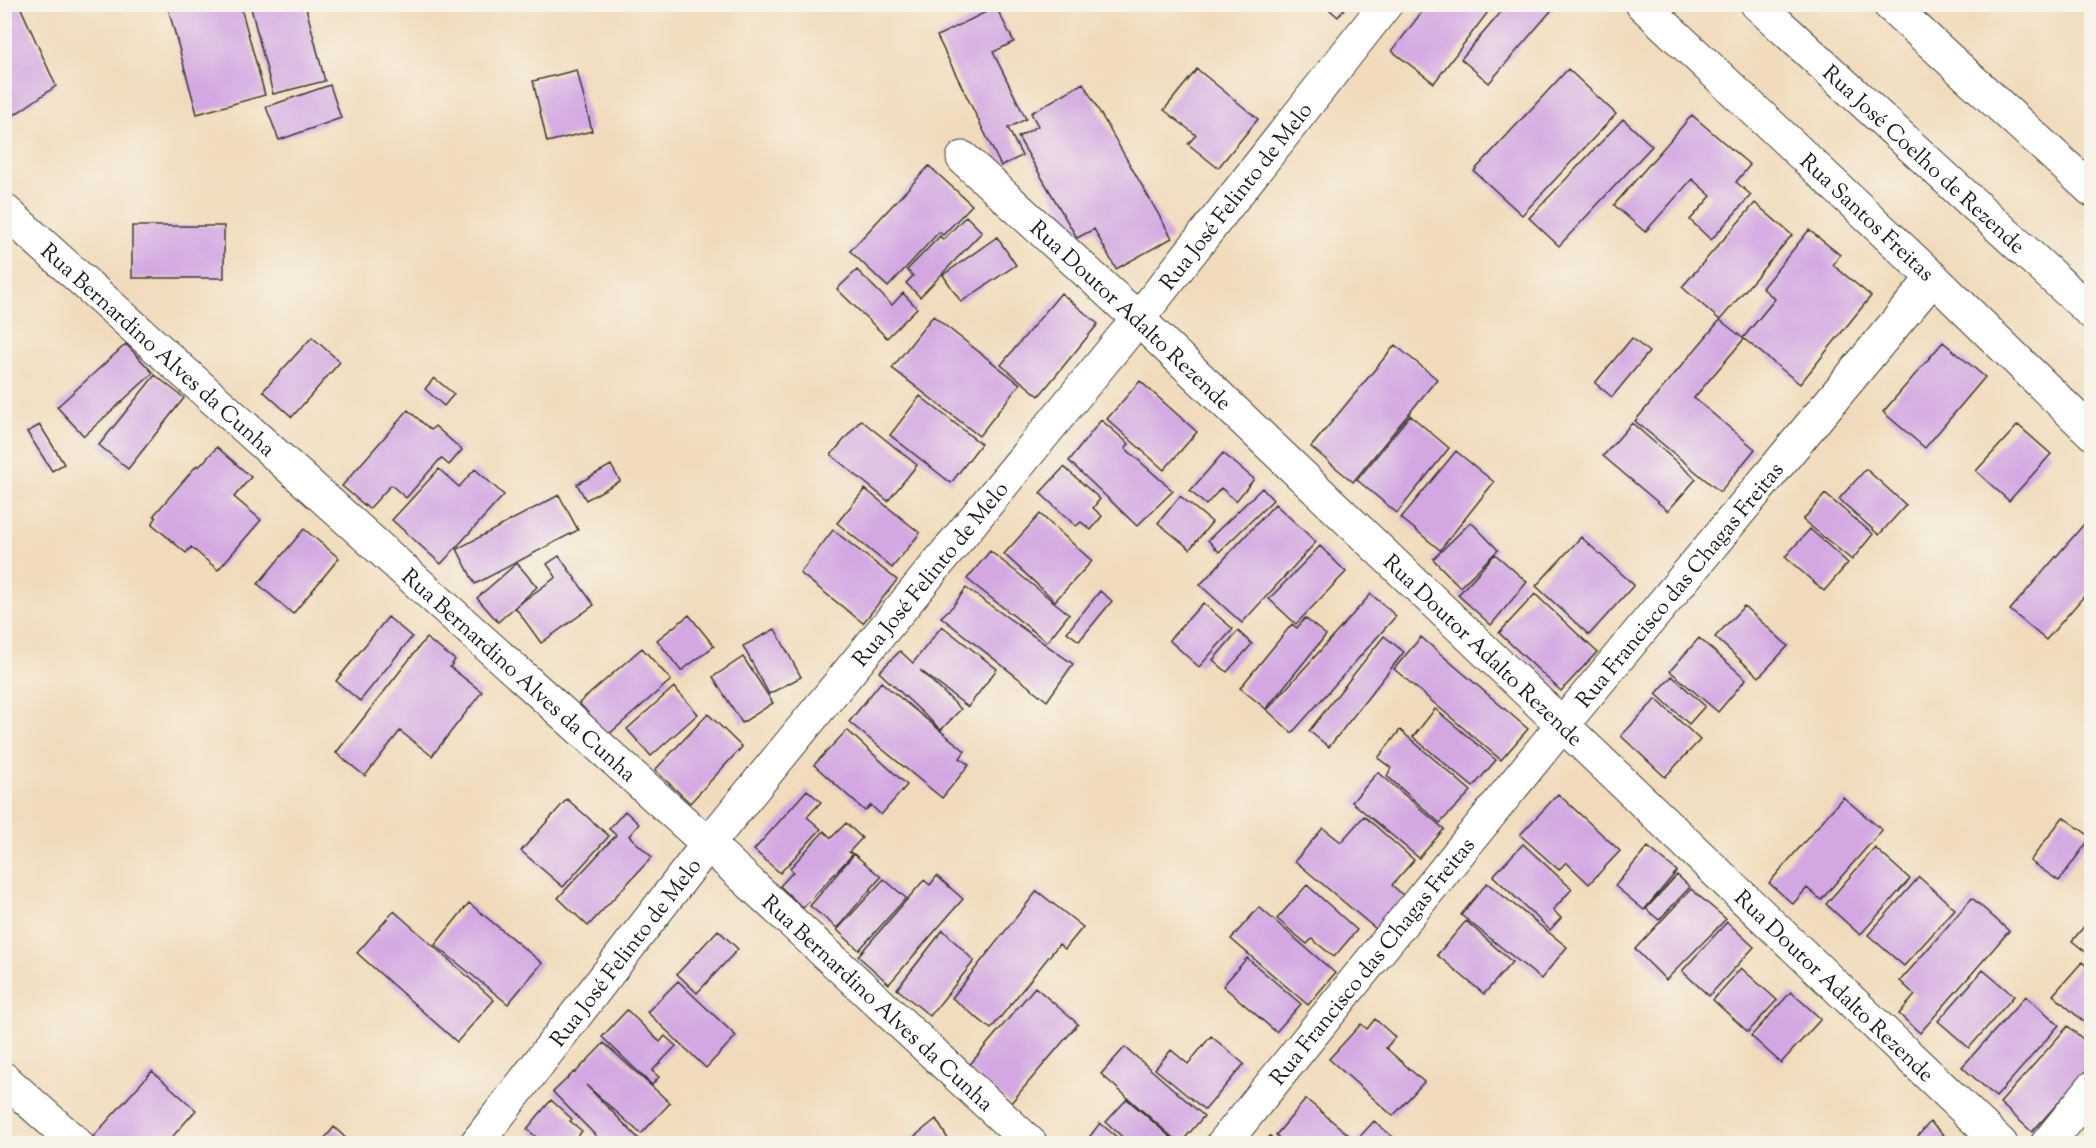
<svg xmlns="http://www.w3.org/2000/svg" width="2096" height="1148" font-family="'Sorts Mill Goudy',serif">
<rect width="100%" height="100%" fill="#f7f3e8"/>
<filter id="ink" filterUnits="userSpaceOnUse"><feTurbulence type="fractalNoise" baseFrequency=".0167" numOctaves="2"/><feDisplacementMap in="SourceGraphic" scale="12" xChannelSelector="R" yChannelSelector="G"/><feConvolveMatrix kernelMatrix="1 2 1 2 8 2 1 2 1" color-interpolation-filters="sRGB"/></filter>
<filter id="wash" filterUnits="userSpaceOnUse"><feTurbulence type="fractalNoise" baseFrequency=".008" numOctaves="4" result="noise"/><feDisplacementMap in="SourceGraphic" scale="24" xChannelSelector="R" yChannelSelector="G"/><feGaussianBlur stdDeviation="1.35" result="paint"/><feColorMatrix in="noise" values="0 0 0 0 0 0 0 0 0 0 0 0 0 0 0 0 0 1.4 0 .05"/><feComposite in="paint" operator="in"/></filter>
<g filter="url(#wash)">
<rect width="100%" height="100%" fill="#f1dbbc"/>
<g id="blocks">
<!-- building -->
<path fill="#d3a8e2" d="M 4,4 L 19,4 L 56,86 L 4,122 Z
M 167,4 L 240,4 L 265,95 L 197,114 Z
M 250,4 L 305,4 L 325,81 L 273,94 Z
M 1323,4 L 1348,4 L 1338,17 Z
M 1428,4 L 1494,4 L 1434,83 L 1392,51 Z
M 1508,4 L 1557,4 L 1489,83 L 1461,59 Z
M 996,7 L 1014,42 L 993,52 L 1026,119 L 1008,128 L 1022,156 L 1001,166 L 937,36 Z
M 1197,69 L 1258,119 L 1218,168 L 1188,144 L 1196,135 L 1164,110 Z
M 1568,69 L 1616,114 L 1522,215 L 1474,171 Z
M 577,70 L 592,131 L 547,142 L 533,81 Z
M 1083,83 L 1172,238 L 1116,269 L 1094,229 L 1077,238 L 1018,137 L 1038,126 L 1031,113 Z
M 330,85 L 341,118 L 279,140 L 266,107 Z
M 1692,115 L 1750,165 L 1736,182 L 1751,195 L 1711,240 L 1690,220 L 1711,196 L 1692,179 L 1645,232 L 1614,205 Z
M 1623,119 L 1652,146 L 1559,246 L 1529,218 Z
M 929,166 L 972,205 L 943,235 L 939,232 L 888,287 L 850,251 Z
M 1755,203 L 1792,235 L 1720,320 L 1682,287 Z
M 966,216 L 982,232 L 920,297 L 906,283 L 913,276 L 907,270 L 940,236 L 943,240 Z
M 132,226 L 224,226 L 224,278 L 132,278 Z
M 1809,230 L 1840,255 L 1833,265 L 1871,296 L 1800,384 L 1743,338 L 1775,299 L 1762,288 Z
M 997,237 L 1016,265 L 961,302 L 943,275 Z
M 857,270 L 892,305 L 903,293 L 917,308 L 887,338 L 837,289 Z
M 1061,293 L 1098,324 L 1039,396 L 1001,365 Z
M 933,316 L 1020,384 L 979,436 L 892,368 Z
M 1720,320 L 1744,339 L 1694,398 L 1755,449 L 1720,492 L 1635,421 Z
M 312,337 L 340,362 L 292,417 L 263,391 Z
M 1632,338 L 1649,352 L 1612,397 L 1595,383 Z
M 1943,342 L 1985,377 L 1925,448 L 1883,412 Z
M 126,344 L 153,373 L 84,436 L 57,407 Z
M 1395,345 L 1437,379 L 1353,482 L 1311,447 Z
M 155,375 L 184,398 L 128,469 L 99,445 Z
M 434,378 L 454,394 L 444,406 L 425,389 Z
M 1140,381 L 1197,432 L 1164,470 L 1107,419 Z
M 920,396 L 981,444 L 951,483 L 890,435 Z
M 408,410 L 431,430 L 435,426 L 462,450 L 449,465 L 441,458 L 406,498 L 391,485 L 369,509 L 342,486 Z
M 1410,415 L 1449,448 L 1397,513 L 1357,480 Z
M 861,420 L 917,465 L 888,501 L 831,455 Z
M 1101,420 L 1129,444 L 1125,448 L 1173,491 L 1137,526 L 1069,461 Z
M 1632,423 L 1696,479 L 1668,511 L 1603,456 Z
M 40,425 L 64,464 L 52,471 L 27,432 Z
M 2018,425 L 2051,454 L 2009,501 L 1976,471 Z
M 217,447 L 251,477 L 234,497 L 261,520 L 218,570 L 191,547 L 186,553 L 152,524 L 156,518 L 154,515 L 197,465 L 199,467 Z
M 1456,451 L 1494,482 L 1440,550 L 1401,518 Z
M 1223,453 L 1254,479 L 1236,501 L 1221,488 L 1206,505 L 1190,491 Z
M 611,465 L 620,481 L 586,500 L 577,484 Z
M 1064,467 L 1100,499 L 1093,508 L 1102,516 L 1091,530 L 1081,522 L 1076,526 L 1040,493 Z
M 439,469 L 459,487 L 475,469 L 504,495 L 441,564 L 392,520 Z
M 1866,469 L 1906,505 L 1879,535 L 1839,499 Z
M 1262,488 L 1273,500 L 1219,552 L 1208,540 Z
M 865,489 L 920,533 L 892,568 L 837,523 Z
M 1825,494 L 1873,534 L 1852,560 L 1803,520 Z
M 559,495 L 578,530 L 475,584 L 457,549 Z
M 1180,496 L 1212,522 L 1190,549 L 1158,523 Z
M 1275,504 L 1316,542 L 1242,623 L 1200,585 Z
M 1040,514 L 1092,561 L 1055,601 L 1004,554 Z
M 2092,515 L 2092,587 L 2046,640 L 2010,610 Z
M 1471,522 L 1498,550 L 1460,587 L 1433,559 Z
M 304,529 L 339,558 L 293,614 L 258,584 Z
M 1810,529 L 1848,563 L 1824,591 L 1785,557 Z
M 833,530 L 897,580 L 863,623 L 800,573 Z
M 1581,537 L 1634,585 L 1589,635 L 1536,586 Z
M 1320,546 L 1346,572 L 1296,624 L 1269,599 Z
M 990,551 L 1069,614 L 1047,642 L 967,579 Z
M 1495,554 L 1527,582 L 1491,625 L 1458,595 Z
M 559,556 L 594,605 L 541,643 L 515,607 L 498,622 L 477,598 L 517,563 L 537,587 L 515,607 L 556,577 L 547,564 Z
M 966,588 L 1073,664 L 1047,701 L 941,617 L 953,606 Z
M 1100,591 L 1112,601 L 1079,641 L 1067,632 Z
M 1371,594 L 1396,616 L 1292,733 L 1267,710 Z
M 1535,594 L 1597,652 L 1561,691 L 1499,633 Z
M 1203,603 L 1233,629 L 1199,667 L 1169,640 Z
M 1744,606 L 1788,646 L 1759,677 L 1715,637 Z
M 689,615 L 714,646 L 681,671 L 657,640 Z
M 388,617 L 412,637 L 360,701 L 336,681 Z
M 1305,618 L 1326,635 L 1266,709 L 1240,688 L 1292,624 L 1297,628 Z
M 942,626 L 997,669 L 968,707 L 920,670 L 961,709 L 941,730 L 879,672 L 900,651 L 913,663 Z
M 775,629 L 801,677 L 769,694 L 743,646 Z
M 1238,631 L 1252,644 L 1227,672 L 1213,660 Z
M 1384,636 L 1404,652 L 1329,747 L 1309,731 Z
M 1421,637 L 1528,729 L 1501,760 L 1394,669 Z
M 426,638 L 455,660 L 450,667 L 482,692 L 432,756 L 400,731 L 365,776 L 336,753 Z
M 1699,638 L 1746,679 L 1718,712 L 1670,671 Z
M 642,648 L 671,680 L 608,735 L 579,703 Z
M 743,657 L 773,703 L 742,723 L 713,677 Z
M 1672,676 L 1705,706 L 1689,724 L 1656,694 Z
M 881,682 L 965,751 L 960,758 L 969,765 L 942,798 L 849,722 Z
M 674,687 L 698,714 L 651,756 L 627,729 Z
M 1656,699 L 1700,740 L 1665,777 L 1621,736 Z
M 1435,709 L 1496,760 L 1473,787 L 1413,737 Z
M 708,714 L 742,747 L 690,803 L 655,770 Z
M 847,730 L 907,785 L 881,815 L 871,805 L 865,811 L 814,765 Z
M 1400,730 L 1471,791 L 1440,823 L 1387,776 L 1391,768 L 1378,758 Z
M 1378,772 L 1444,829 L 1419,858 L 1352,802 Z
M 807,790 L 821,802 L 807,817 L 821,829 L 780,873 L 754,850 Z
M 1558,794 L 1620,851 L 1589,884 L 1566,862 L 1559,870 L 1520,835 Z
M 1843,797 L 1882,830 L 1821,900 L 1807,888 L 1793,904 L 1769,883 Z
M 567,799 L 609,836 L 563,887 L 521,851 Z
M 625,811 L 639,824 L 629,836 L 652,857 L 588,926 L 558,898 L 616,835 L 609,829 Z
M 1364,816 L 1414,860 L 1392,885 L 1404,896 L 1376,929 L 1295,861 L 1323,828 L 1341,842 Z
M 2063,817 L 2091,837 L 2059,881 L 2030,861 Z
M 846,823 L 862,838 L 849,852 L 853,854 L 803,908 L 780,886 L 793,872 L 790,868 L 824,831 L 831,838 Z
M 1523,844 L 1572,889 L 1553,910 L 1561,918 L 1550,930 L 1493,876 Z
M 1648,847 L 1677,871 L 1644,910 L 1615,886 Z
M 1875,848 L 1910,879 L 1860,935 L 1826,904 Z
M 854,854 L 881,877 L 837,928 L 810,906 Z
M 1677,875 L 1690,887 L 1659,920 L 1646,909 Z
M 937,876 L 963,899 L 889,984 L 858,956 L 924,880 L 930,885 Z
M 1919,877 L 1955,909 L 1904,966 L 1868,935 Z
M 884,879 L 906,898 L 859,950 L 837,930 Z
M 1487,883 L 1567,947 L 1541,979 L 1461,915 Z
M 1307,885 L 1357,930 L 1334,957 L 1312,939 L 1307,944 L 1277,919 Z
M 1691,889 L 1726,919 L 1666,980 L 1635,949 Z
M 1037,891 L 1083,927 L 1065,949 L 1059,944 L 991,1029 L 952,998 Z
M 1972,898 L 2009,931 L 1920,1033 L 1899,1014 L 1915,995 L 1900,981 Z
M 469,903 L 542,963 L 508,1004 L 435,945 Z
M 1259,907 L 1335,973 L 1308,1005 L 1231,939 Z
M 394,911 L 494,1000 L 457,1042 L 357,953 Z
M 2092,917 L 2092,957 L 2072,941 Z
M 1466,921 L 1512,962 L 1484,994 L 1437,955 Z
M 1727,922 L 1754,947 L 1709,996 L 1682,971 Z
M 718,930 L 738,949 L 697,993 L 677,974 Z
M 943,930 L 974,961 L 930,1016 L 897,989 Z
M 1247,958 L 1301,1004 L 1276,1032 L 1223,986 Z
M 2082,962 L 2092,971 L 2092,1029 L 2053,995 Z
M 1741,968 L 1777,1000 L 1748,1032 L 1713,1000 Z
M 1983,970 L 2014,996 L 1969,1048 L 1938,1021 Z
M 678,981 L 736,1036 L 706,1068 L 647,1012 Z
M 1035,987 L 1078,1024 L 1010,1104 L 967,1068 Z
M 1791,992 L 1821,1019 L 1781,1063 L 1751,1036 Z
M 2026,996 L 2059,1025 L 1996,1097 L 1962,1067 Z
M 627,1010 L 660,1042 L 665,1036 L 676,1046 L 652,1071 L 659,1077 L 652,1085 L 602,1037 Z
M 1375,1019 L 1395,1037 L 1386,1048 L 1424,1082 L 1393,1116 L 1329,1059 L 1361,1024 L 1367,1029 Z
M 2068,1026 L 2092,1047 L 2092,1065 L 2032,1132 L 2000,1103 Z
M 1211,1036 L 1244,1064 L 1205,1110 L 1155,1069 L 1171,1050 L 1188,1064 Z
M 604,1043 L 670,1103 L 641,1134 L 586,1085 L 640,1140 L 636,1144 L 604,1144 L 553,1092 L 574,1072 L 575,1073 Z
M 1125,1047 L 1204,1116 L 1180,1144 L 1101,1074 Z
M 152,1071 L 196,1110 L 166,1144 L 98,1144 L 92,1138 Z
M 1127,1099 L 1176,1142 L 1174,1144 L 1130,1144 L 1106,1122 Z
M 1306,1099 L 1356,1141 L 1374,1121 L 1396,1140 L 1394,1144 L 1286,1144 L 1276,1135 Z
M 551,1100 L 572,1119 L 570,1121 L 582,1131 L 572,1144 L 544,1144 L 527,1129 Z
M 936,1119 L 951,1144 L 905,1144 Z
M 1930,1122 L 1953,1144 L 1911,1144 Z
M 1100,1123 L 1125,1144 L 1084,1144 Z
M 334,1127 L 352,1144 L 320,1144 Z
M 1270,1136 L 1279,1144 L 1264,1144 Z
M 533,1138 L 540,1144 L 528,1144 Z"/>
</g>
</g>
<g filter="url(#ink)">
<use href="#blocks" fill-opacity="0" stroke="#3c3934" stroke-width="1.5"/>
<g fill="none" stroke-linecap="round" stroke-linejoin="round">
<defs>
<g id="minor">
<path id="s1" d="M 1642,4 L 1933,278 L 2092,433"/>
<path id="s2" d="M 1757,4 L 2092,313"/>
<path d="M 1889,4 L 2092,190"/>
<path id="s3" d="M 963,158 L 1138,319 L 2001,1144"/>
<path id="s4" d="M 4,210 L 708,844 L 1031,1144"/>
<path d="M 4,1079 L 77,1144"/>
<path id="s5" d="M 476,1144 L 708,844 L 1138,319 L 1386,4"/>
<path id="s6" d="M 1223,1144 L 1563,724 L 1933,278"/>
<path d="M 2047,1144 L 2092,1088"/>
</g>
</defs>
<!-- minor casing -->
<use href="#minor" stroke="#3c3934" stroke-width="35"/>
<!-- minor -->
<use href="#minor" stroke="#fff" stroke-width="33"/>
</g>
</g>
<g text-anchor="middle" stroke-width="6" stroke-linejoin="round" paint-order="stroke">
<!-- street labels -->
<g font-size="22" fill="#1c1c1c" stroke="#f7f3e8">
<text dy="8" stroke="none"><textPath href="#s2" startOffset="228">Rua José Coelho de Rezende</textPath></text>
<text dy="8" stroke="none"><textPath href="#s5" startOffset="1215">Rua José Felinto de Melo</textPath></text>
<text dy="8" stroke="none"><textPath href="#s1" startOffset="310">Rua Santos Freitas</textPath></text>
<text dy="8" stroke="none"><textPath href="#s3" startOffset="230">Rua Doutor Adalto Rezende</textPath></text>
<text dy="8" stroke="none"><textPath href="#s4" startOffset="208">Rua Bernardino Alves da Cunha</textPath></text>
<text dy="8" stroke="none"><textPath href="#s5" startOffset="729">Rua José Felinto de Melo</textPath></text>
<text dy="8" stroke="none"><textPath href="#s6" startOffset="722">Rua Francisco das Chagas Freitas</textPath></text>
<text dy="8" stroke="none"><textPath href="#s3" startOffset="716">Rua Doutor Adalto Rezende</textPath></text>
<text dy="8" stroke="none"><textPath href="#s4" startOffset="694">Rua Bernardino Alves da Cunha</textPath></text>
<text dy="8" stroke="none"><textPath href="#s5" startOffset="243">Rua José Felinto de Melo</textPath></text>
<text dy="8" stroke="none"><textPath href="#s6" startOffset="236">Rua Francisco das Chagas Freitas</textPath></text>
<text dy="8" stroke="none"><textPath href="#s3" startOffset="1202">Rua Doutor Adalto Rezende</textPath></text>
<text dy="8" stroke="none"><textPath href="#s4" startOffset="1180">Rua Bernardino Alves da Cunha</textPath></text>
</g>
</g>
<!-- margin -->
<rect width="2096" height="1148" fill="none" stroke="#f7f3e8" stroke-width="24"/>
</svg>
